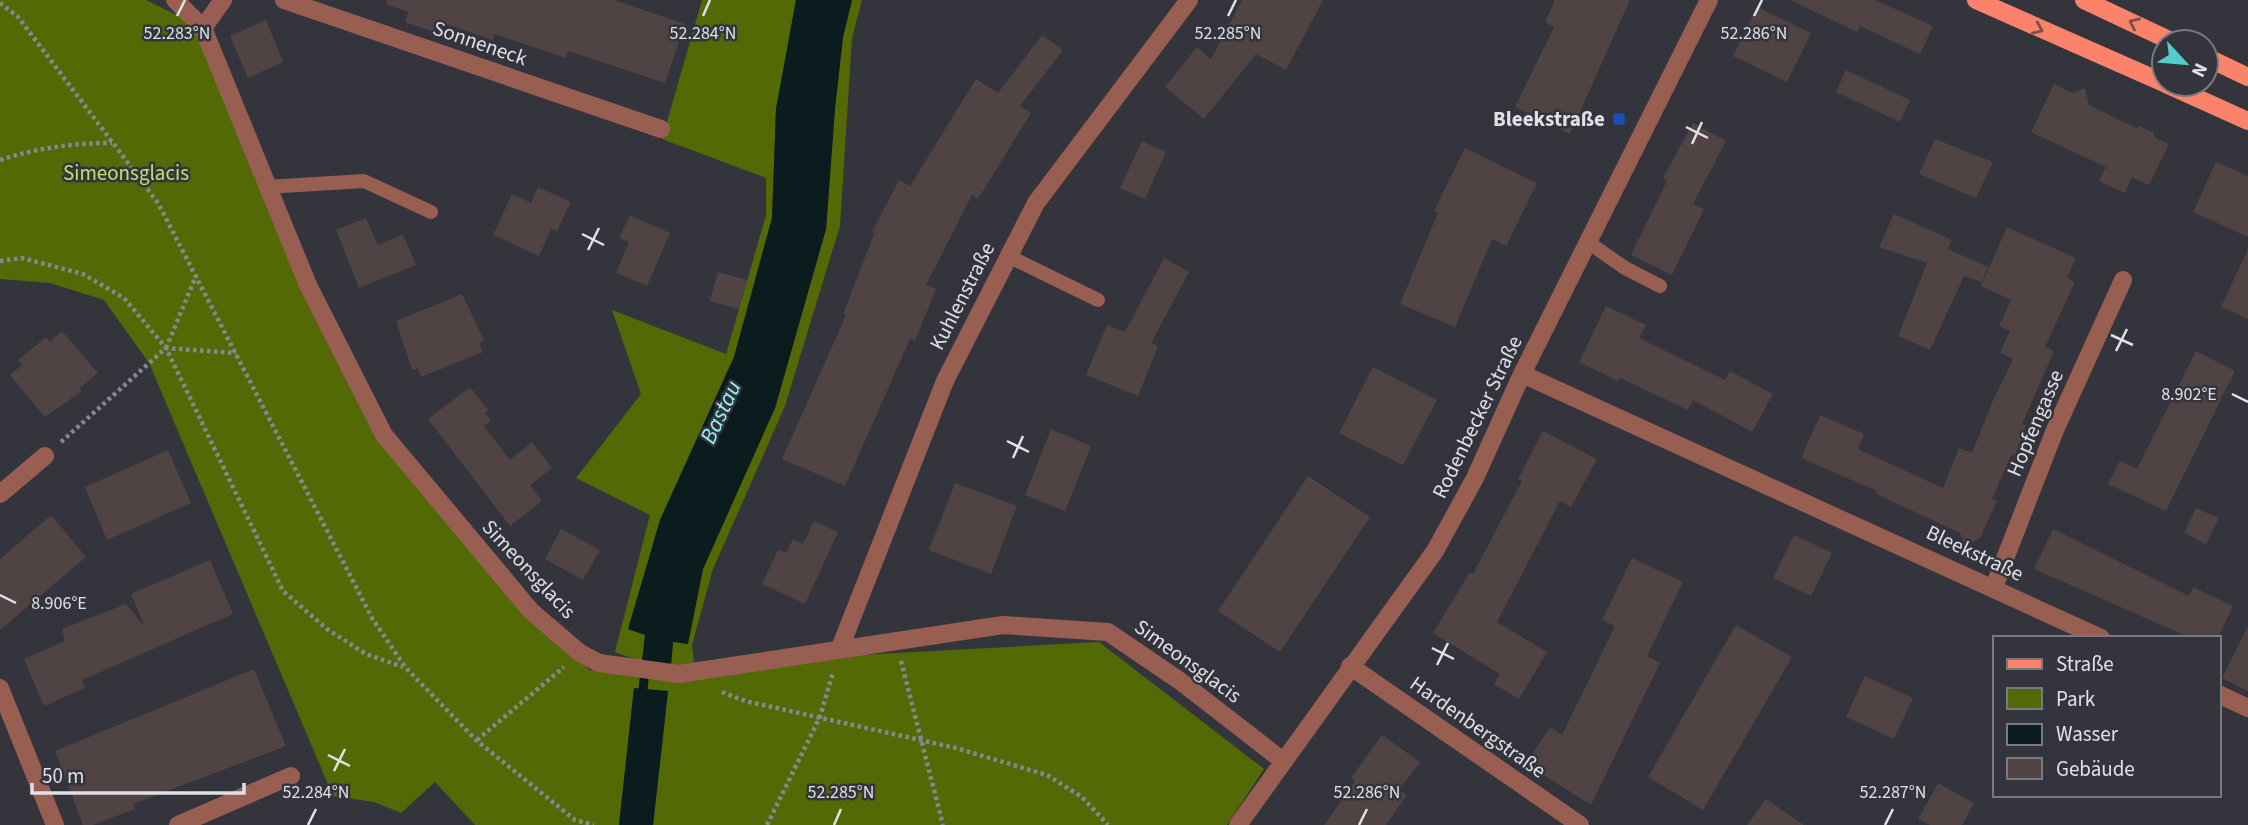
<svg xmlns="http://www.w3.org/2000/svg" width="2248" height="825" font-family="'Source Sans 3',sans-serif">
<rect width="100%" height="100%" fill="#34343d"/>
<!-- green -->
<path fill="#536905" d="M 0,0 L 146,0 L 203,28 L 384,435 L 589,670 L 671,665 L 673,642 L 688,643 L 703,569 L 775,408 L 826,229 L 835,108 L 843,37 L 852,0 L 862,0 L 852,38 L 840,226 L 785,406 L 713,569 L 692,645 L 694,664 L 1099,642 L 1264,769 L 1227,825 L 653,825 L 668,692 L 634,689 L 619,825 L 475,825 L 435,782 L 401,813 L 374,802 L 333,796 L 149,363 L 104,300 L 50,283 L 0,279 Z
M 702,0 L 796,0 L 776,109 L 772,218 L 734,357 L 660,520 L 629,629 L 645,635 L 642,662 L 615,652 L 650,515 L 576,478 L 641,394 L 612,310 L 726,354 L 766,215 L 766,178 L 662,139 Z"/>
<!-- water -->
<path fill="#0a1c1d" d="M 796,0 L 852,0 L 843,37 L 835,108 L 826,229 L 775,408 L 703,569 L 688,644 L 673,642 L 671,665 L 642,662 L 645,635 L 628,629 L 660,520 L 734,357 L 772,218 L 776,109 Z
M 634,688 L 668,691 L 653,825 L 619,825 Z"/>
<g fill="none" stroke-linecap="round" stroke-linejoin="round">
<!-- stream -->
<path stroke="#0a1c1d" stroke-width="9" d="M 642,700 L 645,669"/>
</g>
<!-- building -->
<path fill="#4f4343" d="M 387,0 L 614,0 L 685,24 L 665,83 L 568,51 L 566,58 L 495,34 L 493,40 L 440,22 L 437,33 L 405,22 L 408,12 L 386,4 Z
M 1242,0 L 1323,0 L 1286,70 L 1256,54 L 1204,119 L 1165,87 L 1197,47 L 1211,59 Z
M 1555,0 L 1630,0 L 1570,134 L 1515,107 L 1554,27 L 1545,22 Z
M 1790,0 L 1875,0 L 1933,26 L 1920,54 L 1860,26 L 1857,32 Z
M 1757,7 L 1811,33 L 1787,82 L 1733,56 Z
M 266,20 L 283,62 L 248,78 L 230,36 Z
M 1042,35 L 1063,50 L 1020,106 L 1031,113 L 978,199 L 972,195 L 926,285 L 936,289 L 915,341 L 910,339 L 845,486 L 782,459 L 846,315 L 843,314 L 874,234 L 872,232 L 899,180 L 910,186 L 976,79 L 998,93 Z
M 1846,70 L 1910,100 L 1900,122 L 1836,92 Z
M 2054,84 L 2072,93 L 2085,88 L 2089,105 L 2136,128 L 2139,126 L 2154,133 L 2154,137 L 2169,144 L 2149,185 L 2132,177 L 2125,193 L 2099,181 L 2106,167 L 2031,132 Z
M 1693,123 L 1726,141 L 1693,204 L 1704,209 L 1672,275 L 1631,255 L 1667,181 L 1663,178 Z
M 1935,139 L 1993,162 L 1976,198 L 1919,174 Z
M 1142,141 L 1166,152 L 1145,199 L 1120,188 Z
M 1465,148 L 1537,183 L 1506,246 L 1492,239 L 1455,327 L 1400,304 L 1438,213 L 1434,211 Z
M 2216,162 L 2248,176 L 2248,237 L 2193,212 Z
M 538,187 L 571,202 L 557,231 L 551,229 L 539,256 L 493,235 L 512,194 L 531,203 Z
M 1894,214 L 1952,240 L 1948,249 L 1988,267 L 1982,282 L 1964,276 L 1930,350 L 1898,336 L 1927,263 L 1879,247 Z
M 630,215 L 670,233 L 647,286 L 616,273 L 629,242 L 619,238 Z
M 366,218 L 378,245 L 403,234 L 416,265 L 359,288 L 336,230 Z
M 2007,227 L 2076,258 L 2067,278 L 2075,282 L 2045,347 L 2054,351 L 2022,424 L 2026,425 L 2015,456 L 2011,455 L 1992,499 L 1997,501 L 1980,538 L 1965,547 L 1960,533 L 1876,494 L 1877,491 L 1801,458 L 1820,415 L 1864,434 L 1858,449 L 1943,488 L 1959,448 L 1972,453 L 1994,398 L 2013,359 L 2000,353 L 2010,331 L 1999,326 L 2011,300 L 1981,286 Z
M 2248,249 L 2248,319 L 2221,307 Z
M 1164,258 L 1189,272 L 1151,343 L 1158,346 L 1138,396 L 1086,375 L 1107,325 L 1125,332 Z
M 718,272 L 747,280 L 739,309 L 710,301 Z
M 462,294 L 484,340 L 479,343 L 483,352 L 421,377 L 418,368 L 412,370 L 396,321 Z
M 1606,306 L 1646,325 L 1639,338 L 1725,380 L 1730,371 L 1773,394 L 1752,432 L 1693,400 L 1688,410 L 1620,378 L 1618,381 L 1579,362 Z
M 62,331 L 98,373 L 80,388 L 82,391 L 45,417 L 10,375 L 22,365 L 18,360 L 46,337 L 50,342 Z
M 2196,351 L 2235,371 L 2166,511 L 2108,484 L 2120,461 L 2137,469 Z
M 1373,367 L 1437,400 L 1403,465 L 1339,433 Z
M 470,387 L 488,410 L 485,413 L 491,420 L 484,426 L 510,460 L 532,442 L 552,468 L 530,485 L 542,501 L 510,526 L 428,419 Z
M 1051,429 L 1091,446 L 1065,511 L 1025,495 Z
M 1543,431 L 1597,459 L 1571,507 L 1560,501 L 1497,622 L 1547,652 L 1519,699 L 1494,684 L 1500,674 L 1433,633 L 1470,572 L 1473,574 L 1522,481 L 1518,479 Z
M 168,450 L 191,503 L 107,540 L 85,487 Z
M 1308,476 L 1370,517 L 1280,652 L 1218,611 Z
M 955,483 L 1017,506 L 991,574 L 929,550 Z
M 2196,508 L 2219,518 L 2206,544 L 2184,533 Z
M 51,515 L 86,557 L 0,630 L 0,559 Z
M 814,521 L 838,532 L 805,604 L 762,584 L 778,550 L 786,553 L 793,539 L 803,544 Z
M 561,529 L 600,550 L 583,580 L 545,559 Z
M 2053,529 L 2189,596 L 2193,587 L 2233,606 L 2218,638 L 2191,638 L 2034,569 Z
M 1794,535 L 1832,553 L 1811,596 L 1773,578 Z
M 1632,558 L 1683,582 L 1647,656 L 1660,663 L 1591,805 L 1526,764 L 1550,727 L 1562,735 L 1615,626 L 1602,620 Z
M 210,560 L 233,614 L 82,680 L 85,688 L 44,706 L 24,659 L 65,641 L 62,629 L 126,604 L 145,627 L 131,594 Z
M 1736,625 L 1792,657 L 1703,810 L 1648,777 Z
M 2248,626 L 2248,691 L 2222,678 Z
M 254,669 L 286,746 L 133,804 L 135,809 L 93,825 L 83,825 L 55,751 Z
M 1865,676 L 1913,698 L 1894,739 L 1846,717 Z
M 1382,735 L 1420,762 L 1399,790 L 1407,795 L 1386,825 L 1324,825 L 1355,781 L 1351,778 Z
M 1938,783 L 1974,803 L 1962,825 L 1930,825 L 1918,819 Z
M 1766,799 L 1804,825 L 1747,825 Z"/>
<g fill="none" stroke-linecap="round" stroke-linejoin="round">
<!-- path -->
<path stroke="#87878f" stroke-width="4.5" stroke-dasharray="3.5 3.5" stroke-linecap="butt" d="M 0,3 L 18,17 L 40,46 L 158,203 L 372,618 L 405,667 L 476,740 L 575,820 L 594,825
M 0,160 C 37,148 73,143 112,143
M 0,261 L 22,258 L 83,274 L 124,298 L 166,348 L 283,591 L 327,629 L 366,654 L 403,667
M 166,348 L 196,276
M 61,442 L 166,348 L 236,353
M 901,661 L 943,825
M 722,692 L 745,701 L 956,748 L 1047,775 L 1082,797 L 1108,825
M 477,740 L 564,667
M 767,825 L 820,717 L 833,672"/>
<!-- service -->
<path stroke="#995e52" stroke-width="14" d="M 266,187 L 364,181 L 431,212
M 1589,243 L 1625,268 L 1660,286
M 1008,256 L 1098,300"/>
<!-- minor -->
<path stroke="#995e52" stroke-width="18" d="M 175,0 L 203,28 L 308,285 L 384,435 L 531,611 L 580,653 L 599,663 L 679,674 L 1003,625 L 1108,632 L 1180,681 L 1283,761
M 284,0 L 661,129
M 203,28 L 223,0
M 1522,374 L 2101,638
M 0,494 L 45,456
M 1994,587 L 2055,430 L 2123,280
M 840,648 L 945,381 L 1036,203 L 1189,0
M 1350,666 L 1580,825
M 0,688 L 55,825
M 2218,694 L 2248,708
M 178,825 L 291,776
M 1238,825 L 1435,551 L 1475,478 L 1522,374 L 1709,0"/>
<!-- primary -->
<path stroke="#fb836c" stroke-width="18" d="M 1976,0 L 2164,83
M 2084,0 L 2173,42
M 2206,57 L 2248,77
M 2166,84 L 2248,121"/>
</g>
<!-- one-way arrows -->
<defs><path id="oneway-chevron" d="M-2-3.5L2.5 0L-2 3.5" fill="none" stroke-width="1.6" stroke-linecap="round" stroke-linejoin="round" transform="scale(1.75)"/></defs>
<g stroke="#7a504d">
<use href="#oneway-chevron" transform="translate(2134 23) rotate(-155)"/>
<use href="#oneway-chevron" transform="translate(2038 29) rotate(24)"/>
</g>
<!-- ticks -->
<path fill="none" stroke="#e0e1e7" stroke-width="2.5" d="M 177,16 L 185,0M 703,16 L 710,0M 1228,16 L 1236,0M 1754,16 L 1762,0M 1686,127 L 1708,138M 1692,144 L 1702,122M 582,234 L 604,245M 588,250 L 599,228M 2111,335 L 2133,345M 2116,351 L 2127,329M 2232,394 L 2248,402M 1007,441 L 1029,452M 1013,458 L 1023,436M 0,595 L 16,603M 1432,648 L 1454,659M 1437,665 L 1448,643M 328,755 L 350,766M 334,771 L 345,749M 308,825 L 316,809M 834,825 L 841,809M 1359,825 L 1367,809M 1885,825 L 1893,809"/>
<!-- markers -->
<rect fill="#1a4fb4" stroke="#34343d" stroke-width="2.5" x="1612" y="112" width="14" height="14" rx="3.5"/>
<g text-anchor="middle" stroke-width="5" stroke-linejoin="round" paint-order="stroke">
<!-- street labels -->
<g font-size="21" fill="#e0e1e7" stroke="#34343d">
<text transform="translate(480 43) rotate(19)" y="7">Sonneneck</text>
<text transform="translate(962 296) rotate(-63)" y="7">Kuhlenstraße</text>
<text transform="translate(1477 417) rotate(-64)" y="7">Rodenbecker Straße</text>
<text transform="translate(2035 423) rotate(-67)" y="7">Hopfengasse</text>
<text transform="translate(1975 553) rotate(25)" y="7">Bleekstraße</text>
<text transform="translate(529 569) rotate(47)" y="7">Simeonsglacis</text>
<text transform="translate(1188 661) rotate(36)" y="7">Simeonsglacis</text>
<text transform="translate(1478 727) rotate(35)" y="7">Hardenbergstraße</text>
</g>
<!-- poi labels -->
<g font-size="21" font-weight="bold" fill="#e0e1e7" stroke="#34343d" text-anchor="end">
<text x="1605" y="126">Bleekstraße</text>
</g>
<!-- park labels -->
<g font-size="21" fill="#c0e26e" stroke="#34343d">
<text x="126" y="180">Simeonsglacis</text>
</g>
<!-- water labels -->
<g font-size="23" font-style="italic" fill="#99f6fd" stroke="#34343d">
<text transform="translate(720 412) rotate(-65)" y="8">Bastau</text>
</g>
</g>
<g font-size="18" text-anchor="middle" fill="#e0e1e7" stroke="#34343d" stroke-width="5" stroke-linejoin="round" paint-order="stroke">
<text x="1754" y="39">52.286°N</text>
<text x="177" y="39">52.283°N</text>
<text x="703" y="39">52.284°N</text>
<text x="1228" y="39">52.285°N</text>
<text x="2189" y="400">8.902°E</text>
<text x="59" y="609">8.906°E</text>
<text x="316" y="798">52.284°N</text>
<text x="841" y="798">52.285°N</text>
<text x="1367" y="798">52.286°N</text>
<text x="1893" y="798">52.287°N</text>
</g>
<!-- legend -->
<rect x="1993" y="636" width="228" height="161" fill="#34343d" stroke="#797981" stroke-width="2"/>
<rect x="2007" y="659" width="35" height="10" fill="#fb836c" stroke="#797981" stroke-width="2"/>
<text x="2056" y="671" font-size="21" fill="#e0e1e7">Straße</text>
<rect x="2007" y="688" width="35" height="21" fill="#536905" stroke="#797981" stroke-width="2"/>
<text x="2056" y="706" font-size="21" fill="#e0e1e7">Park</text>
<rect x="2007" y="724" width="35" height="21" fill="#0a1c1d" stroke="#797981" stroke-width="2"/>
<text x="2056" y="741" font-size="21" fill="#e0e1e7">Wasser</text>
<rect x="2007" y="758" width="35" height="21" fill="#4f4343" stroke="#797981" stroke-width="2"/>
<text x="2056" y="776" font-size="21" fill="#e0e1e7">Gebäude</text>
<!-- north arrow -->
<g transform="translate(2185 63) rotate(116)"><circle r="33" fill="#34343d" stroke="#797981" stroke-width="2"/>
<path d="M0-5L12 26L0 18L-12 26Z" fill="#53cdcb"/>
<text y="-10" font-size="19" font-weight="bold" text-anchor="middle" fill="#e0e1e7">N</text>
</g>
<!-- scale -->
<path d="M32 783v10h212v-10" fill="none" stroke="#e0e1e7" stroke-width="3.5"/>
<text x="42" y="783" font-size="21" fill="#e0e1e7" stroke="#34343d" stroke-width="5" paint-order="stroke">50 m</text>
</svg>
